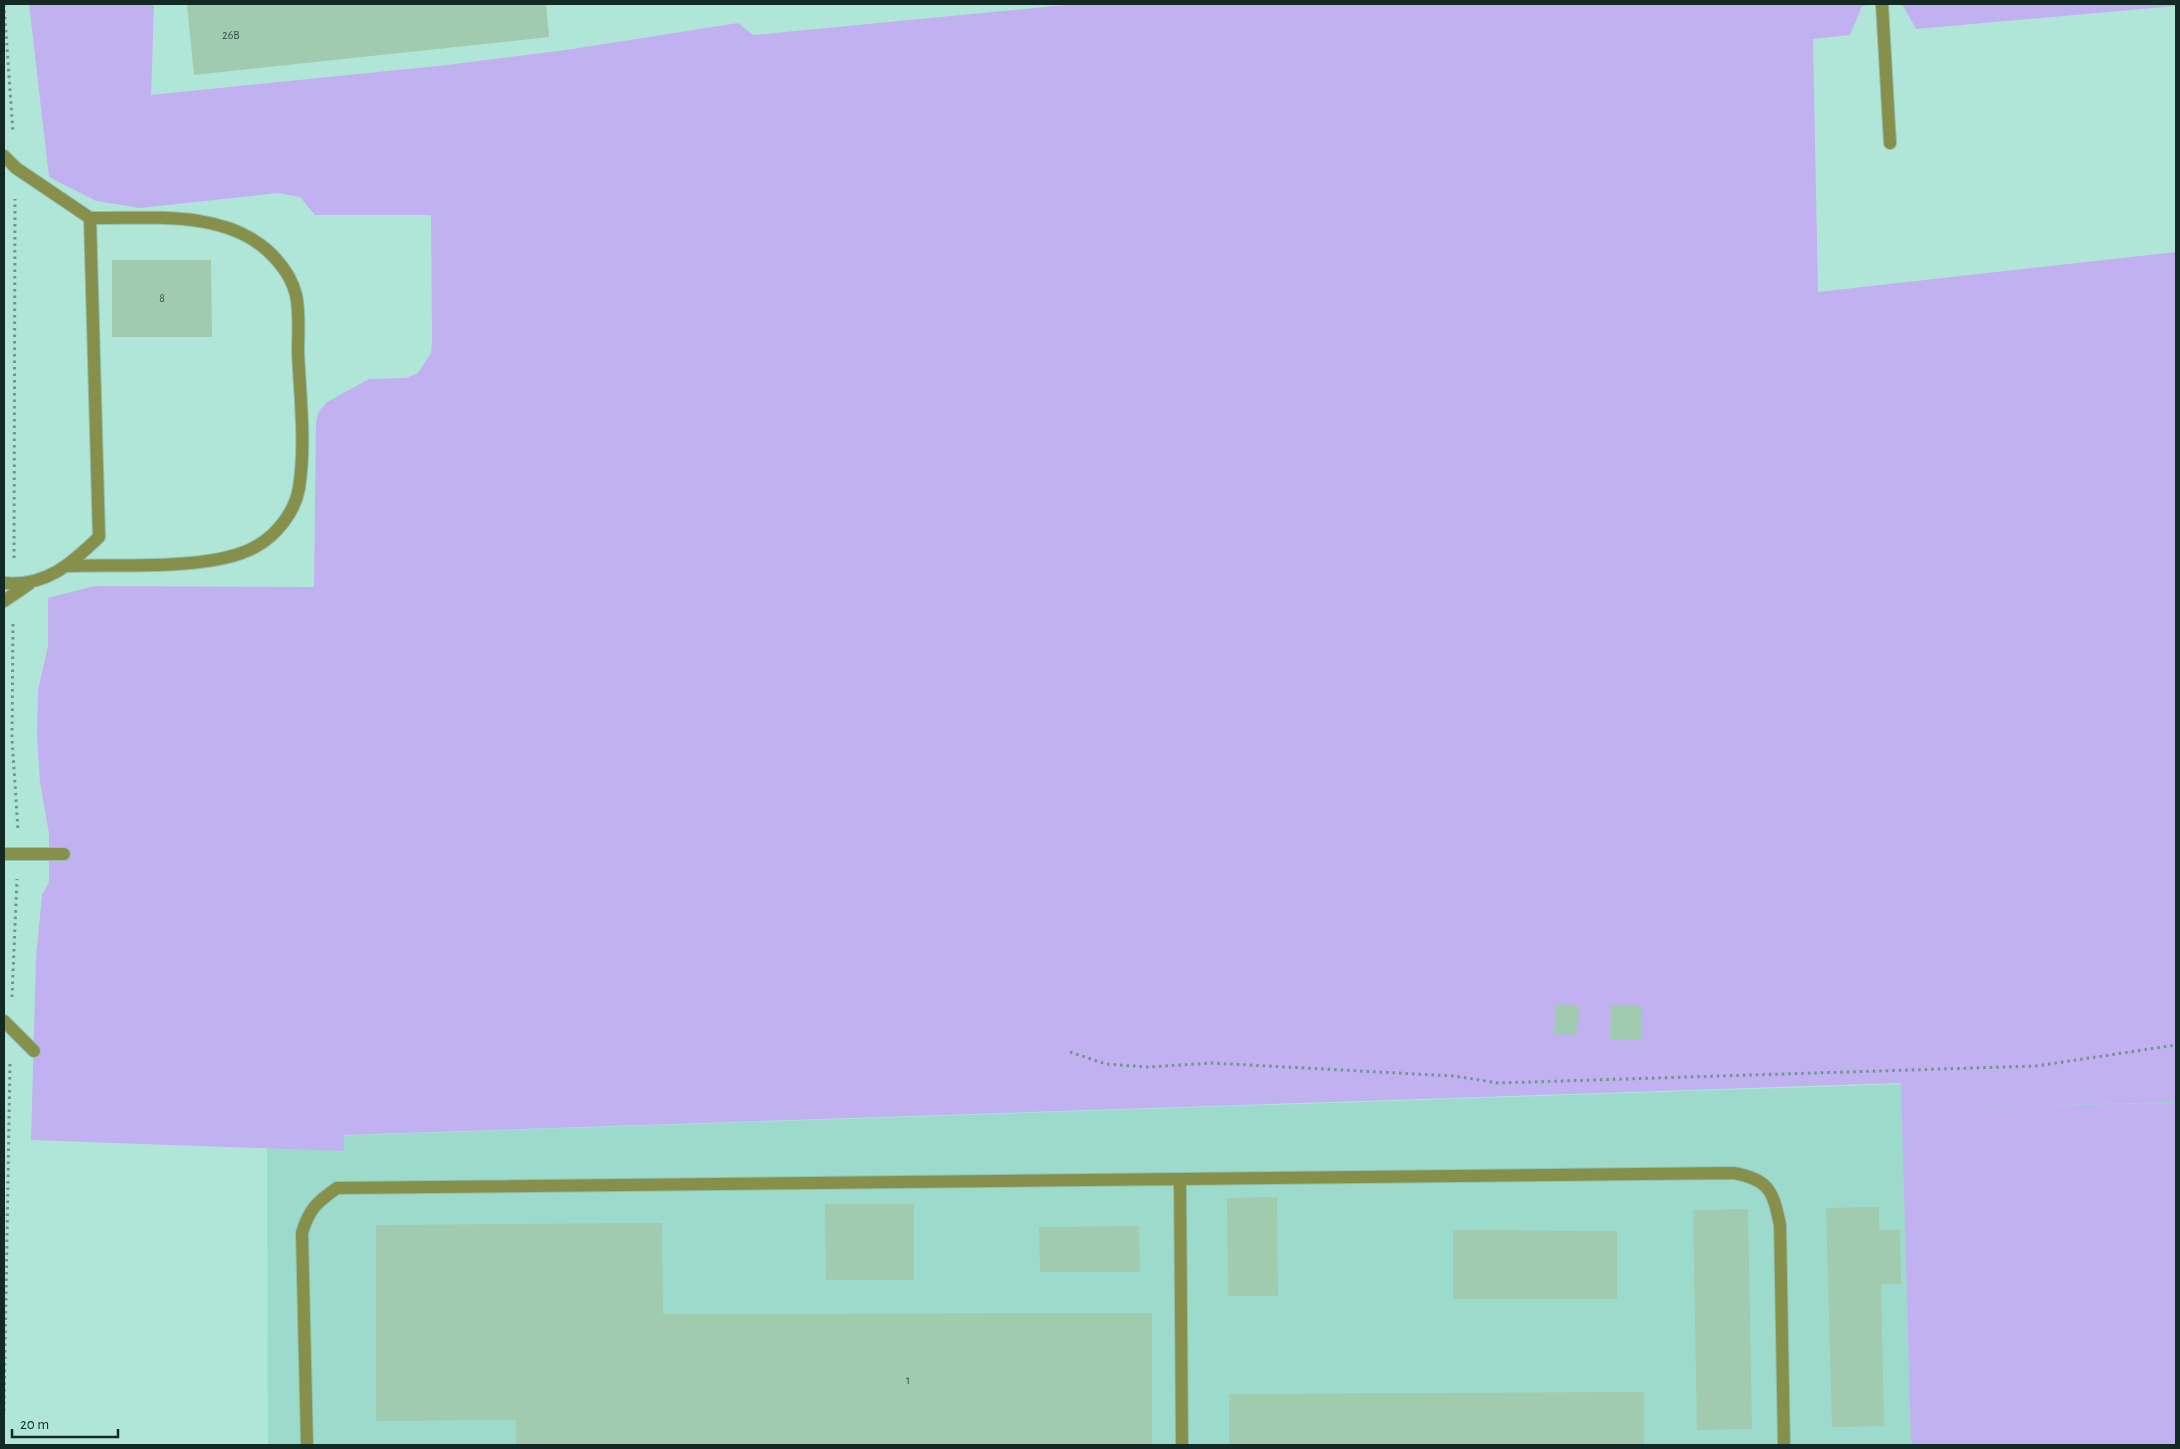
<svg xmlns="http://www.w3.org/2000/svg" width="2180" height="1449" font-family="'Alegreya Sans',sans-serif">
<rect width="100%" height="100%" fill="#b0e6d8"/>
<!-- built -->
<path fill="#9cdbcb" d="M 2176,1075 L 2176,1445 L 268,1445 L 267,1138 Z"/>
<!-- green -->
<path fill="#c2b1f1" d="M 29,4 L 154,4 L 151,95 L 447,65 L 566,50 L 738,23 L 753,35 L 1075,4 L 1882,4 L 1862,6 L 1850,35 L 1813,39 L 1818,292 L 2176,252 L 2176,1102 L 1973,1107 L 2176,1103 L 2176,1445 L 1914,1445 L 1911,1441 L 1901,1083 L 344,1135 L 344,1151 L 31,1140 L 36,957 L 42,895 L 49,882 L 49,834 L 40,782 L 37,737 L 38,690 L 48,646 L 48,598 L 94,586 L 314,587 L 316,422 L 319,411 L 327,402 L 369,379 L 406,378 L 418,373 L 431,353 L 432,341 L 431,215 L 315,215 L 300,197 L 278,193 L 140,208 L 96,201 L 49,177 Z
M 1902,4 L 2176,4 L 2176,6 L 1916,29 Z"/>
<!-- building -->
<path fill="#a0cbaf" d="M 187,4 L 546,4 L 549,37 L 194,75 Z
M 112,260 L 211,260 L 212,337 L 112,337 Z
M 1556,1004 L 1579,1006 L 1576,1035 L 1554,1034 Z
M 1611,1005 L 1642,1006 L 1641,1040 L 1610,1039 Z
M 1277,1197 L 1278,1296 L 1228,1296 L 1227,1198 Z
M 825,1204 L 914,1204 L 914,1280 L 826,1280 Z
M 1879,1207 L 1879,1230 L 1900,1230 L 1901,1284 L 1881,1284 L 1884,1426 L 1832,1427 L 1826,1208 Z
M 1748,1209 L 1752,1429 L 1697,1430 L 1693,1210 Z
M 662,1223 L 663,1314 L 1152,1313 L 1152,1445 L 516,1445 L 516,1420 L 376,1421 L 376,1225 Z
M 1139,1226 L 1140,1272 L 1040,1272 L 1039,1227 Z
M 1453,1230 L 1617,1231 L 1617,1299 L 1453,1299 Z
M 1644,1392 L 1644,1445 L 1229,1445 L 1229,1394 Z"/>
<g fill="none" stroke-linecap="round" stroke-linejoin="round">
<defs>
<path id="minor" d="M 1882,4 L 1890,143
M 4,156 L 16,168 L 90,218 L 99,537 C 71,564 46,587 4,583
M 68,566 C 118,564 213,571 255,547 C 276,536 295,512 299,488 C 306,444 300,396 298,352 C 298,334 300,313 296,295 C 292,278 281,263 268,251 C 222,209 148,219 90,218
M 4,601 L 29,584
M 4,854 L 64,854
M 4,1021 L 34,1051
M 1180,1179 L 1182,1445
M 307,1445 L 302,1233 C 309,1209 317,1202 337,1188 L 1733,1173 C 1769,1179 1773,1191 1780,1225 L 1784,1445"/>
</defs>
<!-- minor casing -->
<use href="#minor" stroke="#91c0b4" stroke-width="14"/>
<!-- path -->
<path stroke="#6d968c" stroke-width="3" stroke-dasharray="2.5 4" stroke-linecap="butt" d="M 4,4 L 13,133
M 14,558 L 15,199
M 13,624 L 12,738 L 18,830
M 12,997 L 17,879
M 1070,1052 L 1106,1064 L 1148,1067 L 1212,1063 L 1454,1076 L 1498,1083 L 2036,1066 L 2176,1045
M 4,1411 L 10,1064"/>
<!-- minor -->
<use href="#minor" stroke="#86904a" stroke-width="12"/>
</g>
<g text-anchor="middle" stroke-width="4" stroke-linejoin="round" paint-order="stroke">
<!-- number labels -->
<g font-size="12" fill="#365247">
<text x="231" y="39">26B</text>
<text x="162" y="302">8</text>
<text x="908" y="1384">1</text>
</g>
</g>
<!-- border -->
<rect width="2180" height="1449" fill="none" stroke="#132924" stroke-width="10"/>
<!-- scale -->
<path d="M12 1429v8h106v-8" fill="none" stroke="#132924" stroke-width="2.5"/>
<text x="20" y="1429" font-size="15" fill="#132924" stroke="#b0e6d8" stroke-width="4" paint-order="stroke">20 m</text>
</svg>
